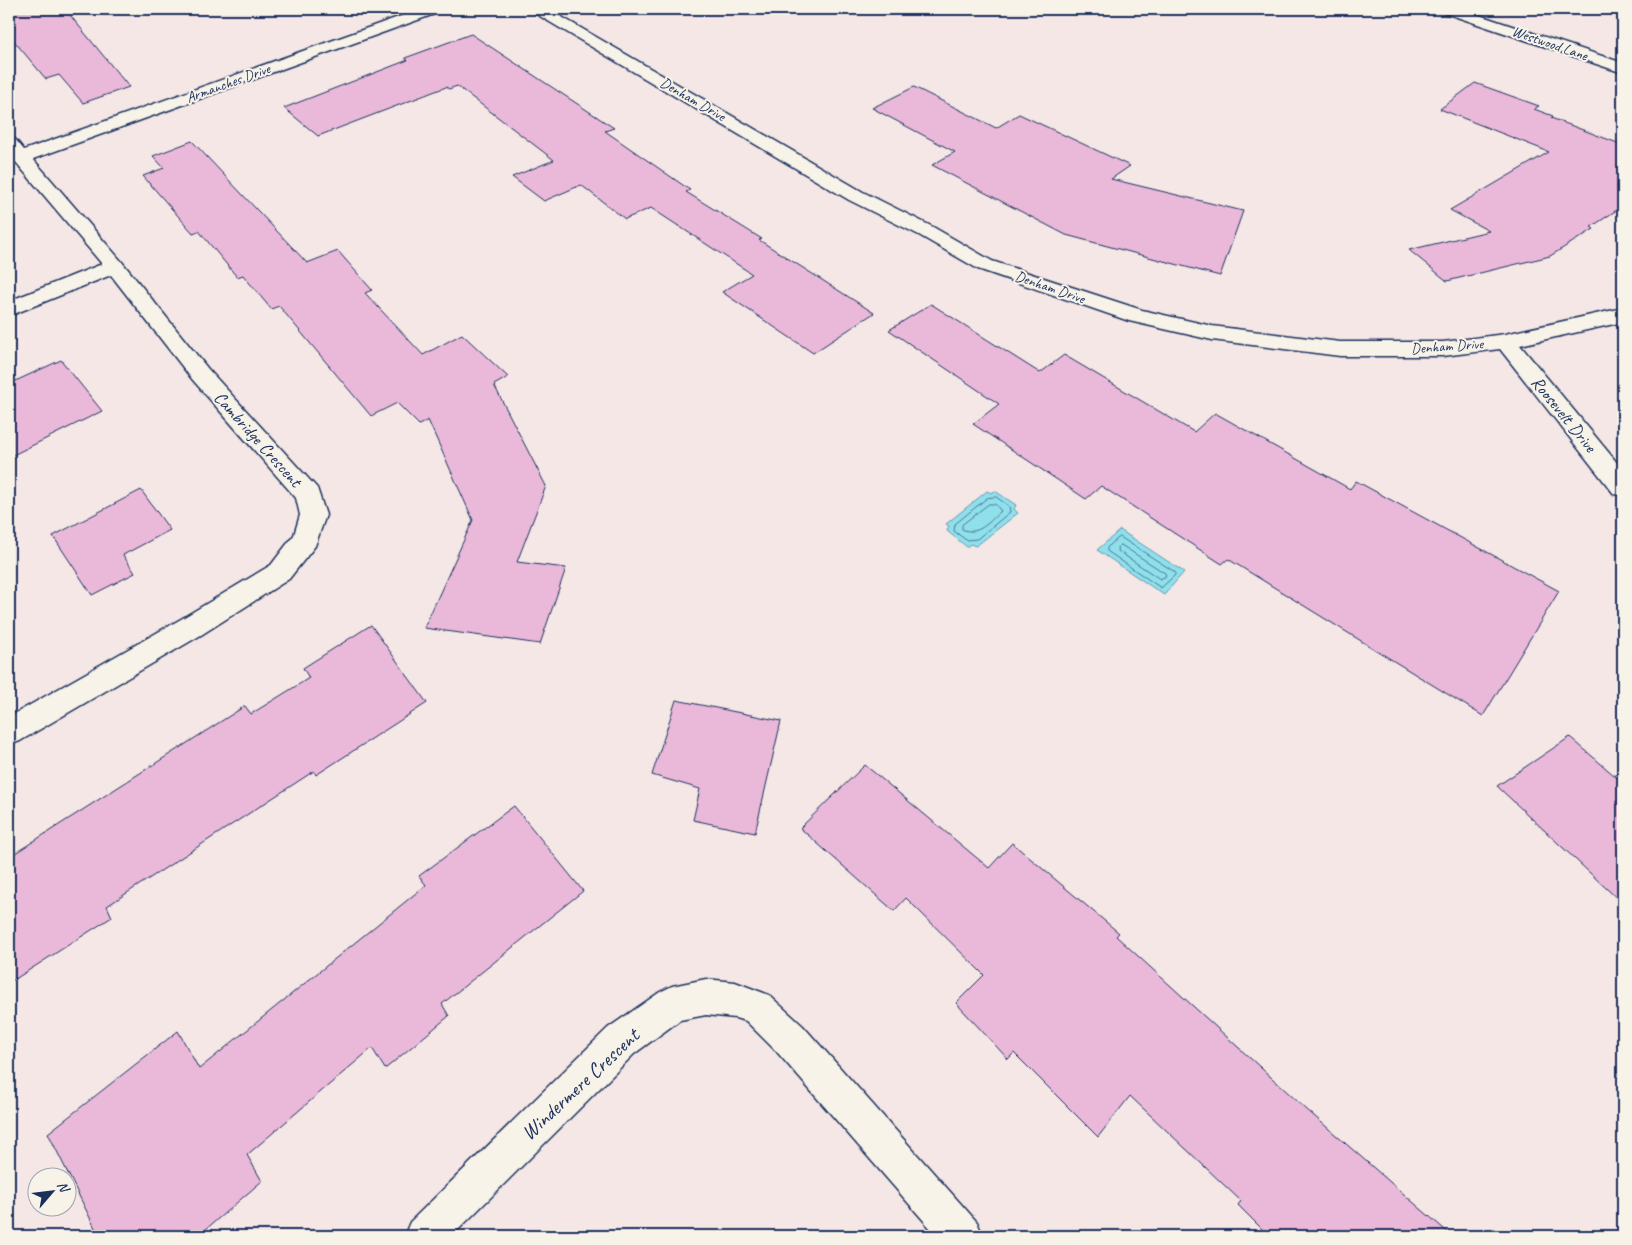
<svg xmlns="http://www.w3.org/2000/svg" width="1632" height="1245" font-family="Caveat,sans-serif">
<rect width="100%" height="100%" fill="#f4e7e5"/>
<filter id="ink" filterUnits="userSpaceOnUse"><feTurbulence type="fractalNoise" baseFrequency=".02" numOctaves="2"/><feDisplacementMap in="SourceGraphic" scale="10" xChannelSelector="R" yChannelSelector="G"/><feConvolveMatrix kernelMatrix="1 2 1 2 8 2 1 2 1" color-interpolation-filters="sRGB"/></filter>
<g filter="url(#ink)">
<!-- water -->
<path fill="#90e0eb" stroke="#6199b3" d="M 987,491 L 991,493 L 995,491 L 1016,505 L 1014,509 L 1018,513 L 976,546 L 970,544 L 967,547 L 947,531 L 949,526 L 946,524 Z
M 1120,530 L 1184,572 L 1164,595 L 1097,550 Z"/>
<g fill="none" stroke-linecap="round" stroke-linejoin="round">
<!-- shore -->
<path stroke="#4a7696" stroke-width="1" d="M 996,497 L 1009,506 L 1010,512 L 977,539 L 966,540 L 954,531 L 955,524 L 987,498 Z
M 989,504 L 995,504 L 1001,511 C 990,521 978,537 962,529 L 962,525 Z
M 1120,537 L 1175,572 L 1175,575 L 1161,588 L 1107,551 L 1107,548 Z
M 1121,545 L 1165,573 L 1166,576 L 1160,579 L 1118,551 L 1117,548 Z"/>
</g>
<!-- building -->
<path fill="#eab9da" stroke="#1b2f5e" d="M 9,9 L 65,9 L 129,87 L 83,103 L 59,75 L 46,79 L 9,35 Z
M 471,34 L 614,128 L 605,131 L 690,190 L 686,192 L 762,239 L 759,240 L 874,313 L 813,353 L 722,292 L 752,274 L 651,208 L 625,219 L 581,185 L 544,201 L 512,177 L 554,160 L 457,86 L 449,89 L 446,87 L 318,136 L 284,108 L 408,60 L 405,58 Z
M 1475,83 L 1539,106 L 1534,109 L 1553,116 L 1551,118 L 1623,145 L 1623,206 L 1591,227 L 1594,229 L 1550,256 L 1447,281 L 1409,250 L 1489,231 L 1450,210 L 1549,152 L 1440,109 Z
M 914,87 L 996,128 L 1019,114 L 1130,166 L 1111,179 L 1243,211 L 1220,276 L 1066,235 L 932,165 L 955,152 L 872,108 Z
M 192,141 L 307,263 L 338,251 L 372,290 L 365,293 L 423,355 L 462,334 L 508,377 L 494,385 L 546,486 L 517,562 L 566,568 L 540,644 L 424,628 L 473,520 L 428,420 L 419,425 L 397,403 L 371,416 L 279,306 L 271,309 L 243,275 L 237,277 L 199,231 L 193,233 L 143,176 L 164,168 L 153,156 Z
M 931,304 L 1040,373 L 1064,355 L 1194,432 L 1215,413 L 1350,489 L 1356,481 L 1559,591 L 1483,716 L 1228,559 L 1222,564 L 1101,486 L 1086,499 L 973,424 L 999,404 L 889,330 Z
M 61,360 L 102,411 L 9,457 L 9,384 Z
M 141,490 L 170,530 L 123,555 L 135,573 L 92,595 L 53,536 Z
M 371,625 L 427,703 L 316,775 L 314,771 L 107,906 L 112,917 L 9,983 L 9,857 L 245,706 L 251,714 L 309,678 L 303,668 Z
M 676,700 L 781,721 L 755,833 L 693,820 L 700,789 L 652,775 Z
M 1570,737 L 1623,783 L 1623,904 L 1497,786 Z
M 865,765 L 989,868 L 1012,843 L 1119,933 L 1116,936 L 1306,1109 L 1452,1236 L 1269,1236 L 1238,1205 L 1241,1201 L 1130,1096 L 1098,1137 L 1014,1053 L 1008,1059 L 956,1003 L 984,975 L 906,898 L 894,911 L 800,828 Z
M 514,806 L 583,891 L 442,1004 L 449,1016 L 385,1069 L 372,1048 L 247,1155 L 262,1181 L 198,1236 L 99,1236 L 48,1133 L 178,1031 L 199,1069 L 426,885 L 419,876 Z"/>
<g fill="none" stroke-linecap="round" stroke-linejoin="round">
<defs>
<path id="minor" d="M 421,9 L 443,9 L 440,12 L 33,159 L 122,262 L 208,369 L 317,488 L 326,515 L 315,546 L 289,579 L 201,635 L 20,741 L 9,745 L 9,717 L 181,619 L 271,565 L 294,535 L 300,515 L 296,498 L 192,379 L 111,275 L 9,316 L 9,301 L 102,264 L 9,154 L 9,138 L 15,139 L 24,150 Z
M 530,9 L 548,9 L 863,192 L 933,227 L 992,261 L 1142,310 L 1212,326 L 1340,342 L 1443,342 L 1505,334 L 1623,308 L 1623,322 L 1520,345 L 1623,470 L 1623,496 L 1614,494 L 1500,349 L 1443,356 L 1340,356 L 1212,340 L 1129,321 L 978,269 L 919,235 L 849,200 L 533,12 Z
M 1440,9 L 1461,9 L 1623,63 L 1623,73 L 1442,12 Z
M 706,979 L 735,982 L 769,995 L 803,1026 L 977,1222 L 983,1236 L 937,1236 L 777,1052 L 746,1021 L 735,1018 L 706,1015 L 680,1020 L 634,1054 L 452,1236 L 404,1236 L 410,1222 L 608,1028 L 660,992 L 672,986 Z"/>
</defs>
<!-- minor casing -->
<use href="#minor" stroke="#1b2f5e" stroke-width="3"/>
<!-- minor -->
<use href="#minor" fill="#f7f3e8" fill-rule="evenodd"/>
</g>
</g>
<g text-anchor="middle" stroke-width="4" stroke-linejoin="round" paint-order="stroke">
<!-- far-street labels -->
<g font-size="15" fill="#1b2f5e" stroke="#f7f3e8">
<text transform="translate(1550 43) rotate(19)" y="5">Westwood Lane</text>
<text transform="translate(228 83) rotate(-20)" y="5">Armanches Drive</text>
<text transform="translate(693 99) rotate(30)" y="5">Denham Drive</text>
<text transform="translate(1050 287) rotate(19)" y="5">Denham Drive</text>
<text transform="translate(1447 346) rotate(-4)" y="5">Denham Drive</text>
</g>
<!-- street labels -->
<g font-size="18" fill="#1b2f5e" stroke="#f7f3e8">
<text transform="translate(1564 414) rotate(51)" y="6">Roosevelt Drive</text>
<text transform="translate(258 439) rotate(48)" y="6">Cambridge Crescent</text>
</g>
<!-- near-street labels -->
<g font-size="21" fill="#1b2f5e" stroke="#f7f3e8">
<text transform="translate(580 1084) rotate(-43)" y="7">Windermere Crescent</text>
</g>
</g>
<!-- margin -->
<rect width="1632" height="1245" fill="none" stroke="#f7f3e8" stroke-width="30"/>
<rect x="15" y="15" width="1602" height="1215" fill="none" stroke="#1b2f5e" stroke-width="2" filter="url(#ink)"/>
<!-- north arrow -->
<g transform="translate(52 1192) rotate(62)"><circle r="24" fill="#f7f3e8" stroke="#9fa5b1"/>
<path d="M0-4L9 19L0 12L-9 19Z" fill="#1b2f5e"/>
<text y="-8" font-size="14" font-weight="bold" text-anchor="middle" fill="#1b2f5e">N</text>
</g>
</svg>
